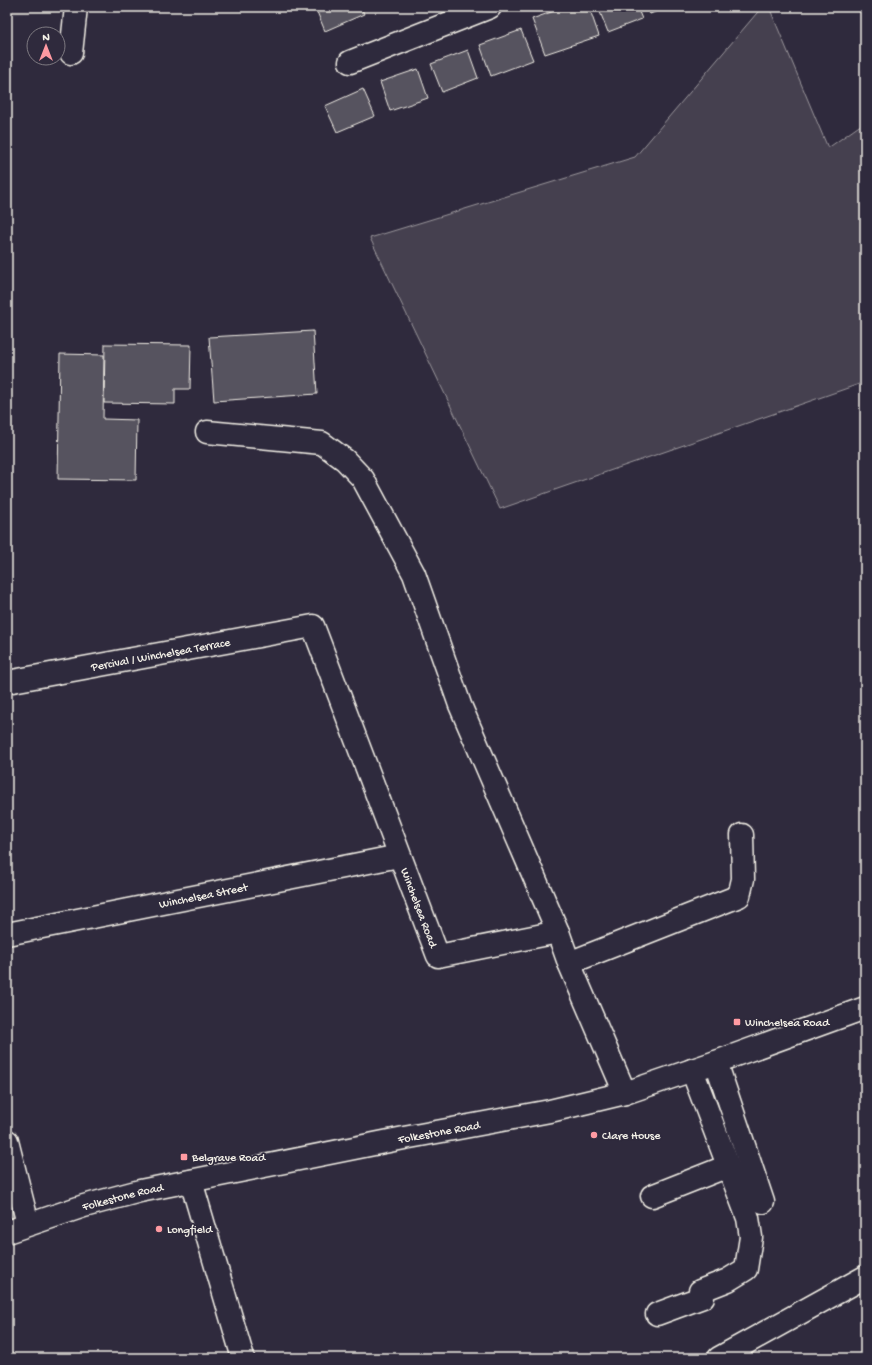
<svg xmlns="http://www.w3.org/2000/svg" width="872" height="1365" font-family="'Gochi Hand',sans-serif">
<rect width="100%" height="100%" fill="#2f2a3d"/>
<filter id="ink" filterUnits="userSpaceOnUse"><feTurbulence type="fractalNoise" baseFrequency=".025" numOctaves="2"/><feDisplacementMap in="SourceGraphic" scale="8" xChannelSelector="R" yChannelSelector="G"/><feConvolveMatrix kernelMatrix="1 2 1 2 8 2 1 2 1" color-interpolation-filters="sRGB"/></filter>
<g filter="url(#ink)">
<!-- built -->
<path fill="#3b3647" d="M 7,7 L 145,7 L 7,15 Z"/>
<!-- green -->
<path fill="#454050" stroke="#9c989c" d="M 762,7 L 769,7 L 828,148 L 865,122 L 865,382 L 500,509 L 370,238 L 635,157 Z"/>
<!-- building -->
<path fill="#56525f" stroke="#f4f1e8" d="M 315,7 L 361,7 L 364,14 L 325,31 Z
M 565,7 L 589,7 L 599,36 L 545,54 L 532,19 Z
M 598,7 L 637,7 L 642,19 L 608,32 Z
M 647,7 L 668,7 L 650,14 Z
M 521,30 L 533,60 L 491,76 L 480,45 Z
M 468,50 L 478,78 L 442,92 L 431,64 Z
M 418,69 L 428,98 L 390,111 L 380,82 Z
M 363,89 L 375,116 L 337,132 L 325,106 Z
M 313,331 L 317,394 L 214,401 L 209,337 Z
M 105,344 L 191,345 L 190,389 L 175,389 L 175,404 L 104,403 Z
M 60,354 L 104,355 L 103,419 L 137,420 L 136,480 L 58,479 Z"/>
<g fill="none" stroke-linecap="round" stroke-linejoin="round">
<defs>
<g id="minor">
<path d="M 71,53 L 76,7"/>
<path d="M 350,62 L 490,7"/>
<path d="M 207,432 L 322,443 L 345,460 L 363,479 L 414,574 L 460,705 L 558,932"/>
<path id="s1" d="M 7,682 L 313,626 L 438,956 L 558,932 L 569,963 L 625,1093"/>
<path id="s2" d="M 7,934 L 399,856"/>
<path d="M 569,963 L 739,896 L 743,879 L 742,835"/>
<path d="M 716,1062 L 763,1202"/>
<path d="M 7,1141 L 28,1224"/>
<path d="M 191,1181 L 243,1358"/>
<path d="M 652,1196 L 728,1166"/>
<path d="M 657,1314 L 703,1297 L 700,1291 L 728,1280 L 746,1269 L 751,1237 L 748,1218 L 692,1070"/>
<path d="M 719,1358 L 865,1277"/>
</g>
<g id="major">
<path id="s3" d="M 7,1232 L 84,1206 L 140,1191 L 404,1138 L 550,1111 L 625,1093 L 716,1062 L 865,1008"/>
</g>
</defs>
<!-- minor casing -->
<use href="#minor" stroke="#f4f1e8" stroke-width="25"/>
<!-- major casing -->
<use href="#major" stroke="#f4f1e8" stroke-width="25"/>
<!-- minor -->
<use href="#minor" stroke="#2f2a3d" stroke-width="22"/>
<!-- major -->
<use href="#major" stroke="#2f2a3d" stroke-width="22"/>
</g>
</g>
<!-- markers -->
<g fill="#ff9aa2" stroke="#2f2a3d" stroke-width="1.5">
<rect x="733" y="1018" width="8" height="8" rx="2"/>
<circle cx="594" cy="1135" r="4"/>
<rect x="180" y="1153" width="8" height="8" rx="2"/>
<circle cx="159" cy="1229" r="4"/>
</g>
<g text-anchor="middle" stroke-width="3.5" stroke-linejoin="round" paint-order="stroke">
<!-- street labels -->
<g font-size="12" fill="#f4f1e8" stroke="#2f2a3d">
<text dy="4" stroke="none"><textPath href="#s1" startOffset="156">Percival / Winchelsea Terrace</textPath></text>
<text dy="4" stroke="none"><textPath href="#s2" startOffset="200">Winchelsea Street</textPath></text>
<text dy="4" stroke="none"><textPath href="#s1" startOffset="612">Winchelsea Road</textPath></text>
<text dy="4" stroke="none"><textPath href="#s3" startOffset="444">Folkestone Road</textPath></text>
<text dy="4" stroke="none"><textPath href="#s3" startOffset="121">Folkestone Road</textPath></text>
</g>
<!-- poi labels -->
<g font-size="12" fill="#f4f1e8" stroke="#2f2a3d" text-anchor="start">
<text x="745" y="1026">Winchelsea Road</text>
<text x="602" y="1139">Clare House</text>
<text x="192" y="1161">Belgrave Road</text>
<text x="167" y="1233">Longfield</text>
</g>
</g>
<!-- margin -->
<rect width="872" height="1365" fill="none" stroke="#2f2a3d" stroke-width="24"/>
<rect x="12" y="12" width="848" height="1341" fill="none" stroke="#f4f1e8" stroke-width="1.5" filter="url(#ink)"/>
<!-- north arrow -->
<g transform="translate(46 46)"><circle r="19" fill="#2f2a3d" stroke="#7e7a81"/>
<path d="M0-3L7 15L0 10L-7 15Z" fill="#ff9aa2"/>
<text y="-6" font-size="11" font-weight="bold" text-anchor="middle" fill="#f4f1e8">N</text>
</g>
</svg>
